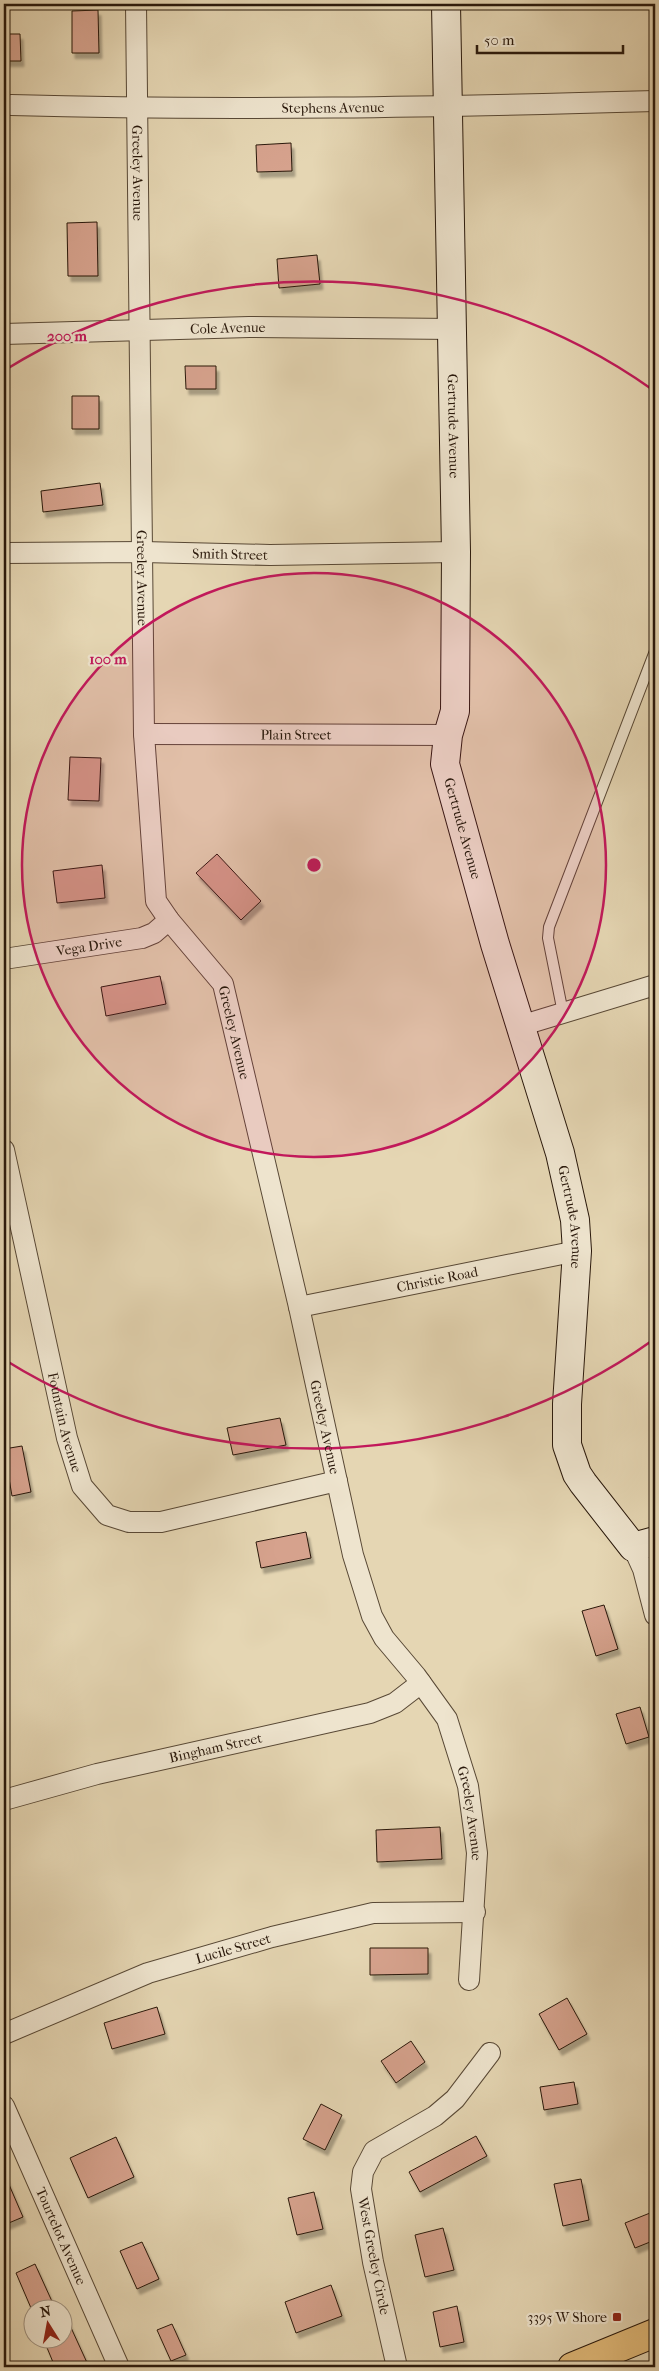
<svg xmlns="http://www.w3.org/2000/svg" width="659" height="2371" font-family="'IM FELL French Canon',serif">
<defs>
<filter id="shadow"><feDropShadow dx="3" dy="5.5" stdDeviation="1" flood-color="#0004"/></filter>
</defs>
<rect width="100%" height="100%" fill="#e5d6b3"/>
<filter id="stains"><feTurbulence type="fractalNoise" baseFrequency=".004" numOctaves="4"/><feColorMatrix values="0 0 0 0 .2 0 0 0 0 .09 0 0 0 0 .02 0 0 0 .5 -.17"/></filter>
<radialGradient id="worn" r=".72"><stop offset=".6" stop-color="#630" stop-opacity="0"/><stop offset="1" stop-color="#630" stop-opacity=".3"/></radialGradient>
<!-- building -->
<path fill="#d6a28d" stroke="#29180b" filter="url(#shadow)" d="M 98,10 L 99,53 L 72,53 L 72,11 Z
M 4,34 L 20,34 L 21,61 L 4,61 Z
M 291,143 L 292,171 L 257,172 L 256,145 Z
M 97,222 L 98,276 L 68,276 L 67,223 Z
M 317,255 L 320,284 L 279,288 L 277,259 Z
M 185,366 L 216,366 L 216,389 L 186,389 Z
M 72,396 L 99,396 L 99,429 L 72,429 Z
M 100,483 L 103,505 L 43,512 L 41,491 Z
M 70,757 L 101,758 L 99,801 L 68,800 Z
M 217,854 L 261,901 L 241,920 L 196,873 Z
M 102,865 L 105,898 L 57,903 L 53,871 Z
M 160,976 L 166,1004 L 106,1016 L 101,987 Z
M 280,1418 L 286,1445 L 233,1455 L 227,1428 Z
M 22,1446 L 31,1492 L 12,1496 L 4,1449 Z
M 306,1532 L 311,1558 L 261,1568 L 256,1542 Z
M 604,1605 L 618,1649 L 596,1656 L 582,1611 Z
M 640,1707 L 649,1737 L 626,1744 L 616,1714 Z
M 440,1827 L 442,1859 L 377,1862 L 376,1830 Z
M 370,1948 L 428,1948 L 428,1974 L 370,1975 Z
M 567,1998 L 587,2034 L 559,2050 L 539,2014 Z
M 157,2007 L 165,2034 L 112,2049 L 104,2023 Z
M 411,2041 L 425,2062 L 396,2083 L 381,2061 Z
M 574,2082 L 578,2104 L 544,2110 L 540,2087 Z
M 321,2104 L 342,2115 L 325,2150 L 303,2139 Z
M 476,2136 L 487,2156 L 420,2192 L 409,2172 Z
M 116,2137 L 134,2177 L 88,2198 L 70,2158 Z
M 4,2173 L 23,2217 L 4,2225 Z
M 581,2179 L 589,2220 L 563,2226 L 554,2184 Z
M 314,2192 L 323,2229 L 297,2235 L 288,2198 Z
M 655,2211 L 655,2240 L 635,2248 L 625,2223 Z
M 443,2228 L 454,2270 L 425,2277 L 415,2235 Z
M 142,2242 L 159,2279 L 137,2289 L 120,2251 Z
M 35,2264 L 55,2308 L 31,2308 L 16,2273 Z
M 331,2285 L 342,2316 L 296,2333 L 285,2302 Z
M 457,2306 L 464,2342 L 440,2347 L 433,2312 Z
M 62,2308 L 89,2367 L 55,2367 L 43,2338 L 62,2338 Z
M 172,2324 L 186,2355 L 171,2361 L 157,2330 Z"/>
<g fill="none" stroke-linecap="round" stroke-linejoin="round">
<defs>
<path id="lane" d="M 563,1013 L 548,938 L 549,927 L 655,651"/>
<g id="street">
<path id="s1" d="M 136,4 L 144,734 L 156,901 L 169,920 L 223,984 L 299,1307 L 353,1555 L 372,1616 L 384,1638 L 416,1676 L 447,1719 L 468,1786 L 477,1853 L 469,1980"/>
<path id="s2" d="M 11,105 C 226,111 441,107 655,101"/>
<path id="s3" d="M 4,334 L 249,327 L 453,329"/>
<path id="s4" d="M 4,553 L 143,552 L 270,555 L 456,552"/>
<path id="s5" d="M 144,734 L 448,735"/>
<path id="s6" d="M 4,959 L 142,938 L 154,933 L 169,920"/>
<path d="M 520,1026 L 655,985"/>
<path id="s7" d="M 4,1150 L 67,1438 L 82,1486 L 107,1515 L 129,1522 L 161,1522 L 337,1481"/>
<path id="s8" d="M 299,1307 L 577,1251"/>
<path d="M 633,1547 L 643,1569 L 655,1615"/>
<path id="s9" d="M 4,1800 L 97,1774 L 370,1713 L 395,1703 L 421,1683"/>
<path id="s10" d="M 4,2034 L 148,1973 L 272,1937 L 373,1913 L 475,1912"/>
<path id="s11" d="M 4,2106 L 119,2367"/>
<path d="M 397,2367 L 373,2262 L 361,2189 L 363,2172 L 374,2151 L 435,2116 L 455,2099 L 490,2053"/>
</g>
<g id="secondary">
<path id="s12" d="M 446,4 L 456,552 L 455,711 L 448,735 L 445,764 L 495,944 L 560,1153 L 575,1220 L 577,1251 L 567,1404 L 567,1445 L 577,1474 L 583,1483 L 633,1547 L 655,1541"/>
</g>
<path id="primary" d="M 572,2367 L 655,2333"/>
</defs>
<!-- lane casing -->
<use href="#lane" stroke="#584835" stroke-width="12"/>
<!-- street casing -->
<use href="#street" stroke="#584835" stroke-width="22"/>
<!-- secondary casing -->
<use href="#secondary" stroke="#29180b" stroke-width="30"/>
<!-- primary casing -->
<use href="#primary" stroke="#29180b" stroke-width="30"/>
<!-- lane -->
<use href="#lane" stroke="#eee4ce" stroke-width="10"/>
<!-- street -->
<use href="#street" stroke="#eee4ce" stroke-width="20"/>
<!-- secondary -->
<use href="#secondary" stroke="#eee4ce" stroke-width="28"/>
<!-- primary -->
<use href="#primary" stroke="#e2bb7a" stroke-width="28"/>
</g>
<!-- distance rings -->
<circle cx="314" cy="865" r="292" fill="#c2185b" fill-opacity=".12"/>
<g fill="none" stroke="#c2185b" stroke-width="2.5">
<circle cx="314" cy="865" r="292"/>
<path d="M653 1340A584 584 0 0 1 5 1360M5 370A584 584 0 0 1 653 390"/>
</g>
<!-- markers -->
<rect fill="#8f2418" stroke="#eee4ce" stroke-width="2" x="612" y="2312" width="10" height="10" rx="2.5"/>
<g text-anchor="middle" stroke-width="4.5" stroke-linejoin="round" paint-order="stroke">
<!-- street labels -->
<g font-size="14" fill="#29180b" stroke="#eee4ce">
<text dy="5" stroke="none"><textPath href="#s2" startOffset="322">Stephens Avenue</textPath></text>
<text dy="5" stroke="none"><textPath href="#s1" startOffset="169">Greeley Avenue</textPath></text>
<text dy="5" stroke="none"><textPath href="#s3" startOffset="224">Cole Avenue</textPath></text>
<text dy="5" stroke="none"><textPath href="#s12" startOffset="422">Gertrude Avenue</textPath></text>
<text dy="5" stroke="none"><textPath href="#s4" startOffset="226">Smith Street</textPath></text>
<text dy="5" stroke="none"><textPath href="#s1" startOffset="574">Greeley Avenue</textPath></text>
<text dy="5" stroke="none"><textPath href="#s5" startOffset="152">Plain Street</textPath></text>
<text dy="5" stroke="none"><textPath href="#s12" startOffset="828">Gertrude Avenue</textPath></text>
<text dy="5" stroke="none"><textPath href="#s6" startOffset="86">Vega Drive</textPath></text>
<text dy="5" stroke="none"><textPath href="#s1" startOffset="1054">Greeley Avenue</textPath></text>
<text dy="5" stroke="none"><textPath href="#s12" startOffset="1232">Gertrude Avenue</textPath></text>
<text dy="5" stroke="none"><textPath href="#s8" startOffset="141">Christie Road</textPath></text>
<text dy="5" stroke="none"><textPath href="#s7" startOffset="279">Fountain Avenue</textPath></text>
<text dy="5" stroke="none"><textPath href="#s1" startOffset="1459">Greeley Avenue</textPath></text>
<text dy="5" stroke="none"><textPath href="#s9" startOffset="218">Bingham Street</textPath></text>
<text dy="5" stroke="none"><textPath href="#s1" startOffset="1879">Greeley Avenue</textPath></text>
<text dy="5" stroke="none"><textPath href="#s10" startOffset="245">Lucile Street</textPath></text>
<text dy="5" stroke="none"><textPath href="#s11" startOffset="142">Tourtelot Avenue</textPath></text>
<text transform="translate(374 2256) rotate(79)" y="5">West Greeley Circle</text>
</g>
<!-- poi labels -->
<g font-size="14" fill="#29180b" stroke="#eee4ce" text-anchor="end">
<text x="607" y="2322">3395 W Shore</text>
</g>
</g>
<circle cx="314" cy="865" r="8" fill="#c2185b" stroke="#eee4ce" stroke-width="2.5"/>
<g font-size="15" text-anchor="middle" font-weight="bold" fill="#c2185b" stroke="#eee4ce" stroke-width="4.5" stroke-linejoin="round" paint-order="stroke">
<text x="67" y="341">200 m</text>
<text x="108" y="664">100 m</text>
</g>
<!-- margin -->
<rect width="659" height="2371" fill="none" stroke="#e5d6b3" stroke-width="20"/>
<rect x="5" y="5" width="649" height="2361" fill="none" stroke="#29180b" stroke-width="2.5"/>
<rect x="10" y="10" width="639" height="2351" fill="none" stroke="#29180b"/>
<!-- north arrow -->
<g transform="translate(48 2324) rotate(349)"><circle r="24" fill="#eee4ce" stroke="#9f9280"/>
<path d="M0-4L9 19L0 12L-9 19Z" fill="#8f2418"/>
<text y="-8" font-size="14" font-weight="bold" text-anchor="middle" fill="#29180b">N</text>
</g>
<!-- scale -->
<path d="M477 45v8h146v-8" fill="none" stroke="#29180b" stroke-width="2.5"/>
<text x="484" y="45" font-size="15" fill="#29180b" stroke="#eee4ce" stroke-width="4" paint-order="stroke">50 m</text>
<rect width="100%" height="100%" filter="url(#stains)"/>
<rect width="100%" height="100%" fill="url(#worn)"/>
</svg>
